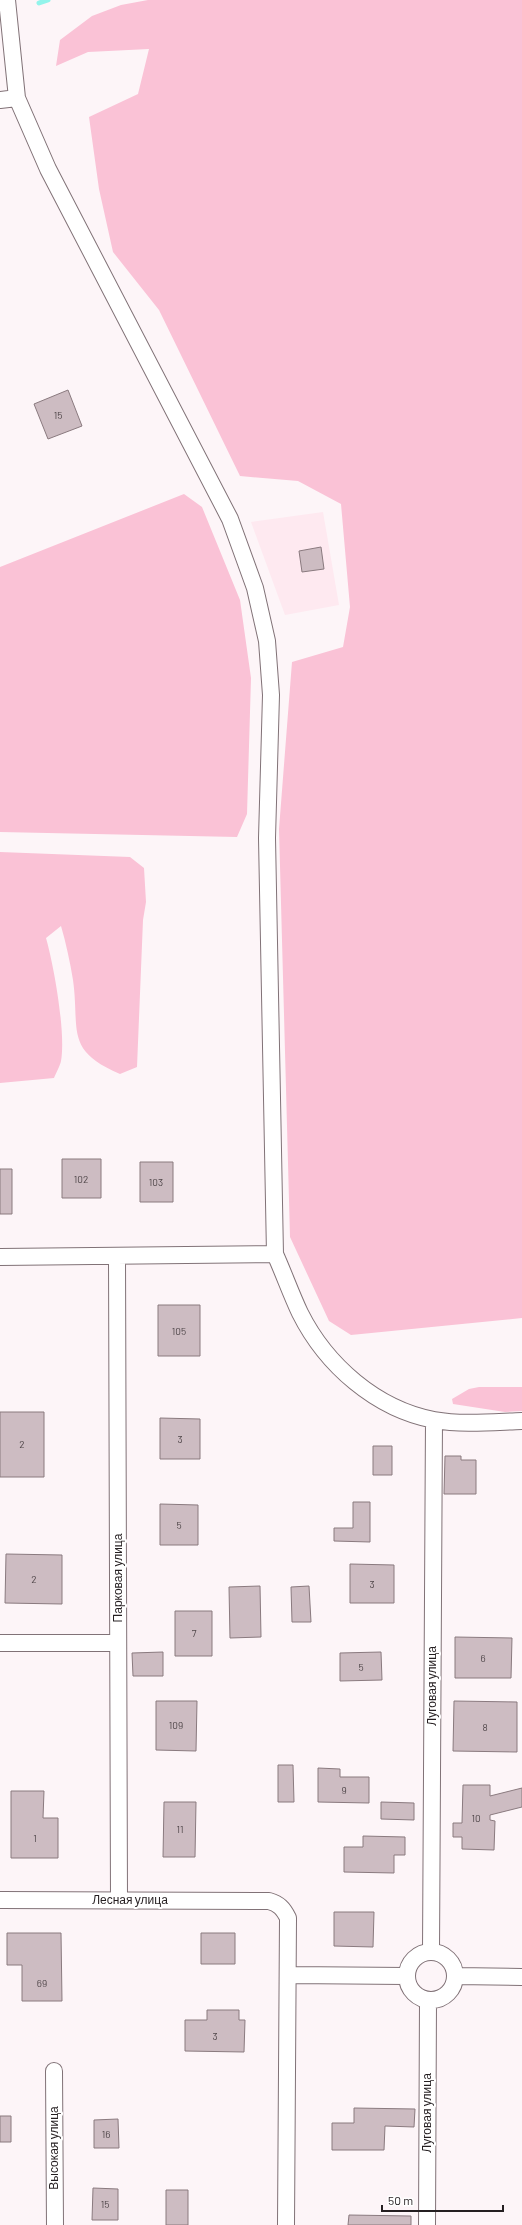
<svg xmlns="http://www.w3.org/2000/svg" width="522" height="2225" font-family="Barlow,sans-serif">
<rect width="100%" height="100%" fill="#fdf5f8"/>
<!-- built -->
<path fill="#fee9f0" d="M 323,512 L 339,605 L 285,615 L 251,522 Z"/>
<!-- green -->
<path fill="#fac2d6" d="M 148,0 L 522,0 L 522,1318 L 351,1335 L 329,1321 L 290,1237 L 279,829 L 292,662 L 343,647 L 350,607 L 341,504 L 298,481 L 240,476 L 159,310 L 113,252 L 99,189 L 89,117 L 138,94 L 149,49 L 88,52 L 56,66 L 60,40 L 92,16 L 121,5 Z
M 184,494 L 202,507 L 240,600 L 251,678 L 247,814 L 237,837 L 0,832 L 0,567 Z
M 0,852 L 130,857 L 144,868 L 146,902 L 143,920 L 137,1067 L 120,1074 C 64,1050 80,1030 73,980 C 70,962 66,943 61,926 L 46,938 C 54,966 66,1033 61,1061 C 60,1066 56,1073 54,1078 L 0,1083 Z
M 479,1387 L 522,1387 L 522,1411 L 505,1412 L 453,1404 L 452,1399 L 469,1389 Z"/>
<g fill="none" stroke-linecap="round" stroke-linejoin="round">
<!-- stream -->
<path stroke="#93f4eb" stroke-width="5" d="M 39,3 L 48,0"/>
</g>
<!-- building -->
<path fill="#cdbcc2" stroke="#8a7a7f" d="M 68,390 L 82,426 L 48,439 L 34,404 Z
M 321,547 L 324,569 L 302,572 L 299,551 Z
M 62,1159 L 101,1159 L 101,1198 L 62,1198 Z
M 140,1162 L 173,1162 L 173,1202 L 140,1202 Z
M 0,1169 L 12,1169 L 12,1214 L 0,1214 Z
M 158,1305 L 200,1305 L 200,1356 L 158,1356 Z
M 0,1412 L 44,1412 L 44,1477 L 0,1477 Z
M 160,1418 L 200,1419 L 200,1459 L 160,1459 Z
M 373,1446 L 392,1446 L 392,1475 L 373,1475 Z
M 445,1456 L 461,1456 L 461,1460 L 476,1460 L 476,1494 L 444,1494 Z
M 353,1502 L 370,1502 L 370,1542 L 334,1541 L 334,1528 L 353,1528 Z
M 160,1504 L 198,1505 L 198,1545 L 160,1545 Z
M 6,1554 L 62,1555 L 62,1604 L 5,1603 Z
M 350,1564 L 394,1565 L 394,1603 L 350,1603 Z
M 260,1586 L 261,1637 L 230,1638 L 229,1587 Z
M 309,1586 L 311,1622 L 292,1622 L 291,1587 Z
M 175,1611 L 212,1611 L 212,1656 L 175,1656 Z
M 455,1637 L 512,1638 L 511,1678 L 455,1678 Z
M 163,1652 L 163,1676 L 133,1676 L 132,1653 Z
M 381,1652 L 382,1680 L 340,1681 L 340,1653 Z
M 156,1701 L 197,1701 L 196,1751 L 156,1750 Z
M 454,1701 L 517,1702 L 517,1752 L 453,1751 Z
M 278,1765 L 293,1765 L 294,1802 L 278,1802 Z
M 318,1768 L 340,1769 L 340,1777 L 369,1777 L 369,1803 L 318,1802 Z
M 463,1785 L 490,1785 L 490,1796 L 522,1788 L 522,1807 L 490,1815 L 490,1820 L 495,1821 L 494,1850 L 462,1849 L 462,1837 L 453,1837 L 453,1823 L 462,1823 Z
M 11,1791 L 44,1791 L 43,1818 L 58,1818 L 58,1858 L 11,1858 Z
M 164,1802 L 196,1802 L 195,1857 L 163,1857 Z
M 381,1802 L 414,1803 L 414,1820 L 381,1819 Z
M 363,1836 L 405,1837 L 405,1855 L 394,1855 L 394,1873 L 344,1872 L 344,1847 L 363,1847 Z
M 334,1912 L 374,1912 L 373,1947 L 334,1946 Z
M 7,1933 L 61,1933 L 62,2001 L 22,2001 L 22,1965 L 7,1965 Z
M 201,1933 L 235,1933 L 235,1964 L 201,1964 Z
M 207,2010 L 239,2010 L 239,2020 L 245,2020 L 244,2052 L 185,2051 L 185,2020 L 207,2020 Z
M 354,2108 L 415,2109 L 414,2127 L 385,2126 L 384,2150 L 332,2150 L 332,2123 L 354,2123 Z
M 0,2116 L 11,2116 L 11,2142 L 0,2142 Z
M 118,2119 L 119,2148 L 94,2148 L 94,2120 Z
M 93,2188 L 118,2189 L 118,2220 L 92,2220 Z
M 166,2190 L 188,2190 L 188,2225 L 166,2225 Z
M 349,2215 L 411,2216 L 411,2225 L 348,2225 Z"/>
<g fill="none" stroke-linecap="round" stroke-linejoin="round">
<defs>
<path id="minor" d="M 7,0 L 17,98 L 48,169 L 230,519 L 255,588 L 267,641 L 271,695 L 267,838 L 275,1254 C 284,1274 291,1294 300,1313 C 326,1365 376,1409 434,1420 C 462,1425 493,1422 522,1421
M 0,100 L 17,98
M 0,1257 L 275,1254
M 117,1257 L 119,1900
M 0,1643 L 118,1643
M 0,1900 L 269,1901 C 279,1904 283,1908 288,1918 L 286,2225
M 431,1951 L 434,1420
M407 1976a24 24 0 1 1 48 0a24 24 0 1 1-48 0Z
M 289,1975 L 406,1976
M 456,1976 L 522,1977
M 54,2071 L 55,2225
M 427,2225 L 428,2001"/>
</defs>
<!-- minor casing -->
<use href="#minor" stroke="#817277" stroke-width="18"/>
<!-- minor -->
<use href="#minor" stroke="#fff" stroke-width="16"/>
</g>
<g text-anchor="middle" stroke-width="4" stroke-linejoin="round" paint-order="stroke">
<!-- number labels -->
<g font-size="10" fill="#4f4649">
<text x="58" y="419">15</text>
<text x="81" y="1183">102</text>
<text x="156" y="1186">103</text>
<text x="179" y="1335">105</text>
<text x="180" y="1443">3</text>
<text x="22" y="1448">2</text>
<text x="179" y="1529">5</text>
<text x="34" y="1583">2</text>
<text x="372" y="1588">3</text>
<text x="194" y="1637">7</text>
<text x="483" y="1662">6</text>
<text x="361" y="1671">5</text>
<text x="176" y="1729">109</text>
<text x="485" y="1731">8</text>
<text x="344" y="1794">9</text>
<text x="476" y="1822">10</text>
<text x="180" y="1833">11</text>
<text x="35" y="1842">1</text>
<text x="42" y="1987">69</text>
<text x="215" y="2040">3</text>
<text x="106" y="2138">16</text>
<text x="105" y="2208">15</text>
</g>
<!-- street labels -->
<g font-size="12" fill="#251f21" stroke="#fff">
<text transform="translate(118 1578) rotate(-90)" y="4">Парковая улица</text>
<text transform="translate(432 1686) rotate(-90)" y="4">Луговая улица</text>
<text x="130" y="1904">Лесная улица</text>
<text transform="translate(427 2113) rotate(-90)" y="4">Луговая улица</text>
<text transform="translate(54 2148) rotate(-90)" y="4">Высокая улица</text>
</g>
</g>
<!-- scale -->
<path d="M382 2205v6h121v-6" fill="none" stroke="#251f21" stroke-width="2"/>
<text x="388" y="2205" font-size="12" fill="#251f21" stroke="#ffffff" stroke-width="3" paint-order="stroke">50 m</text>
</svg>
